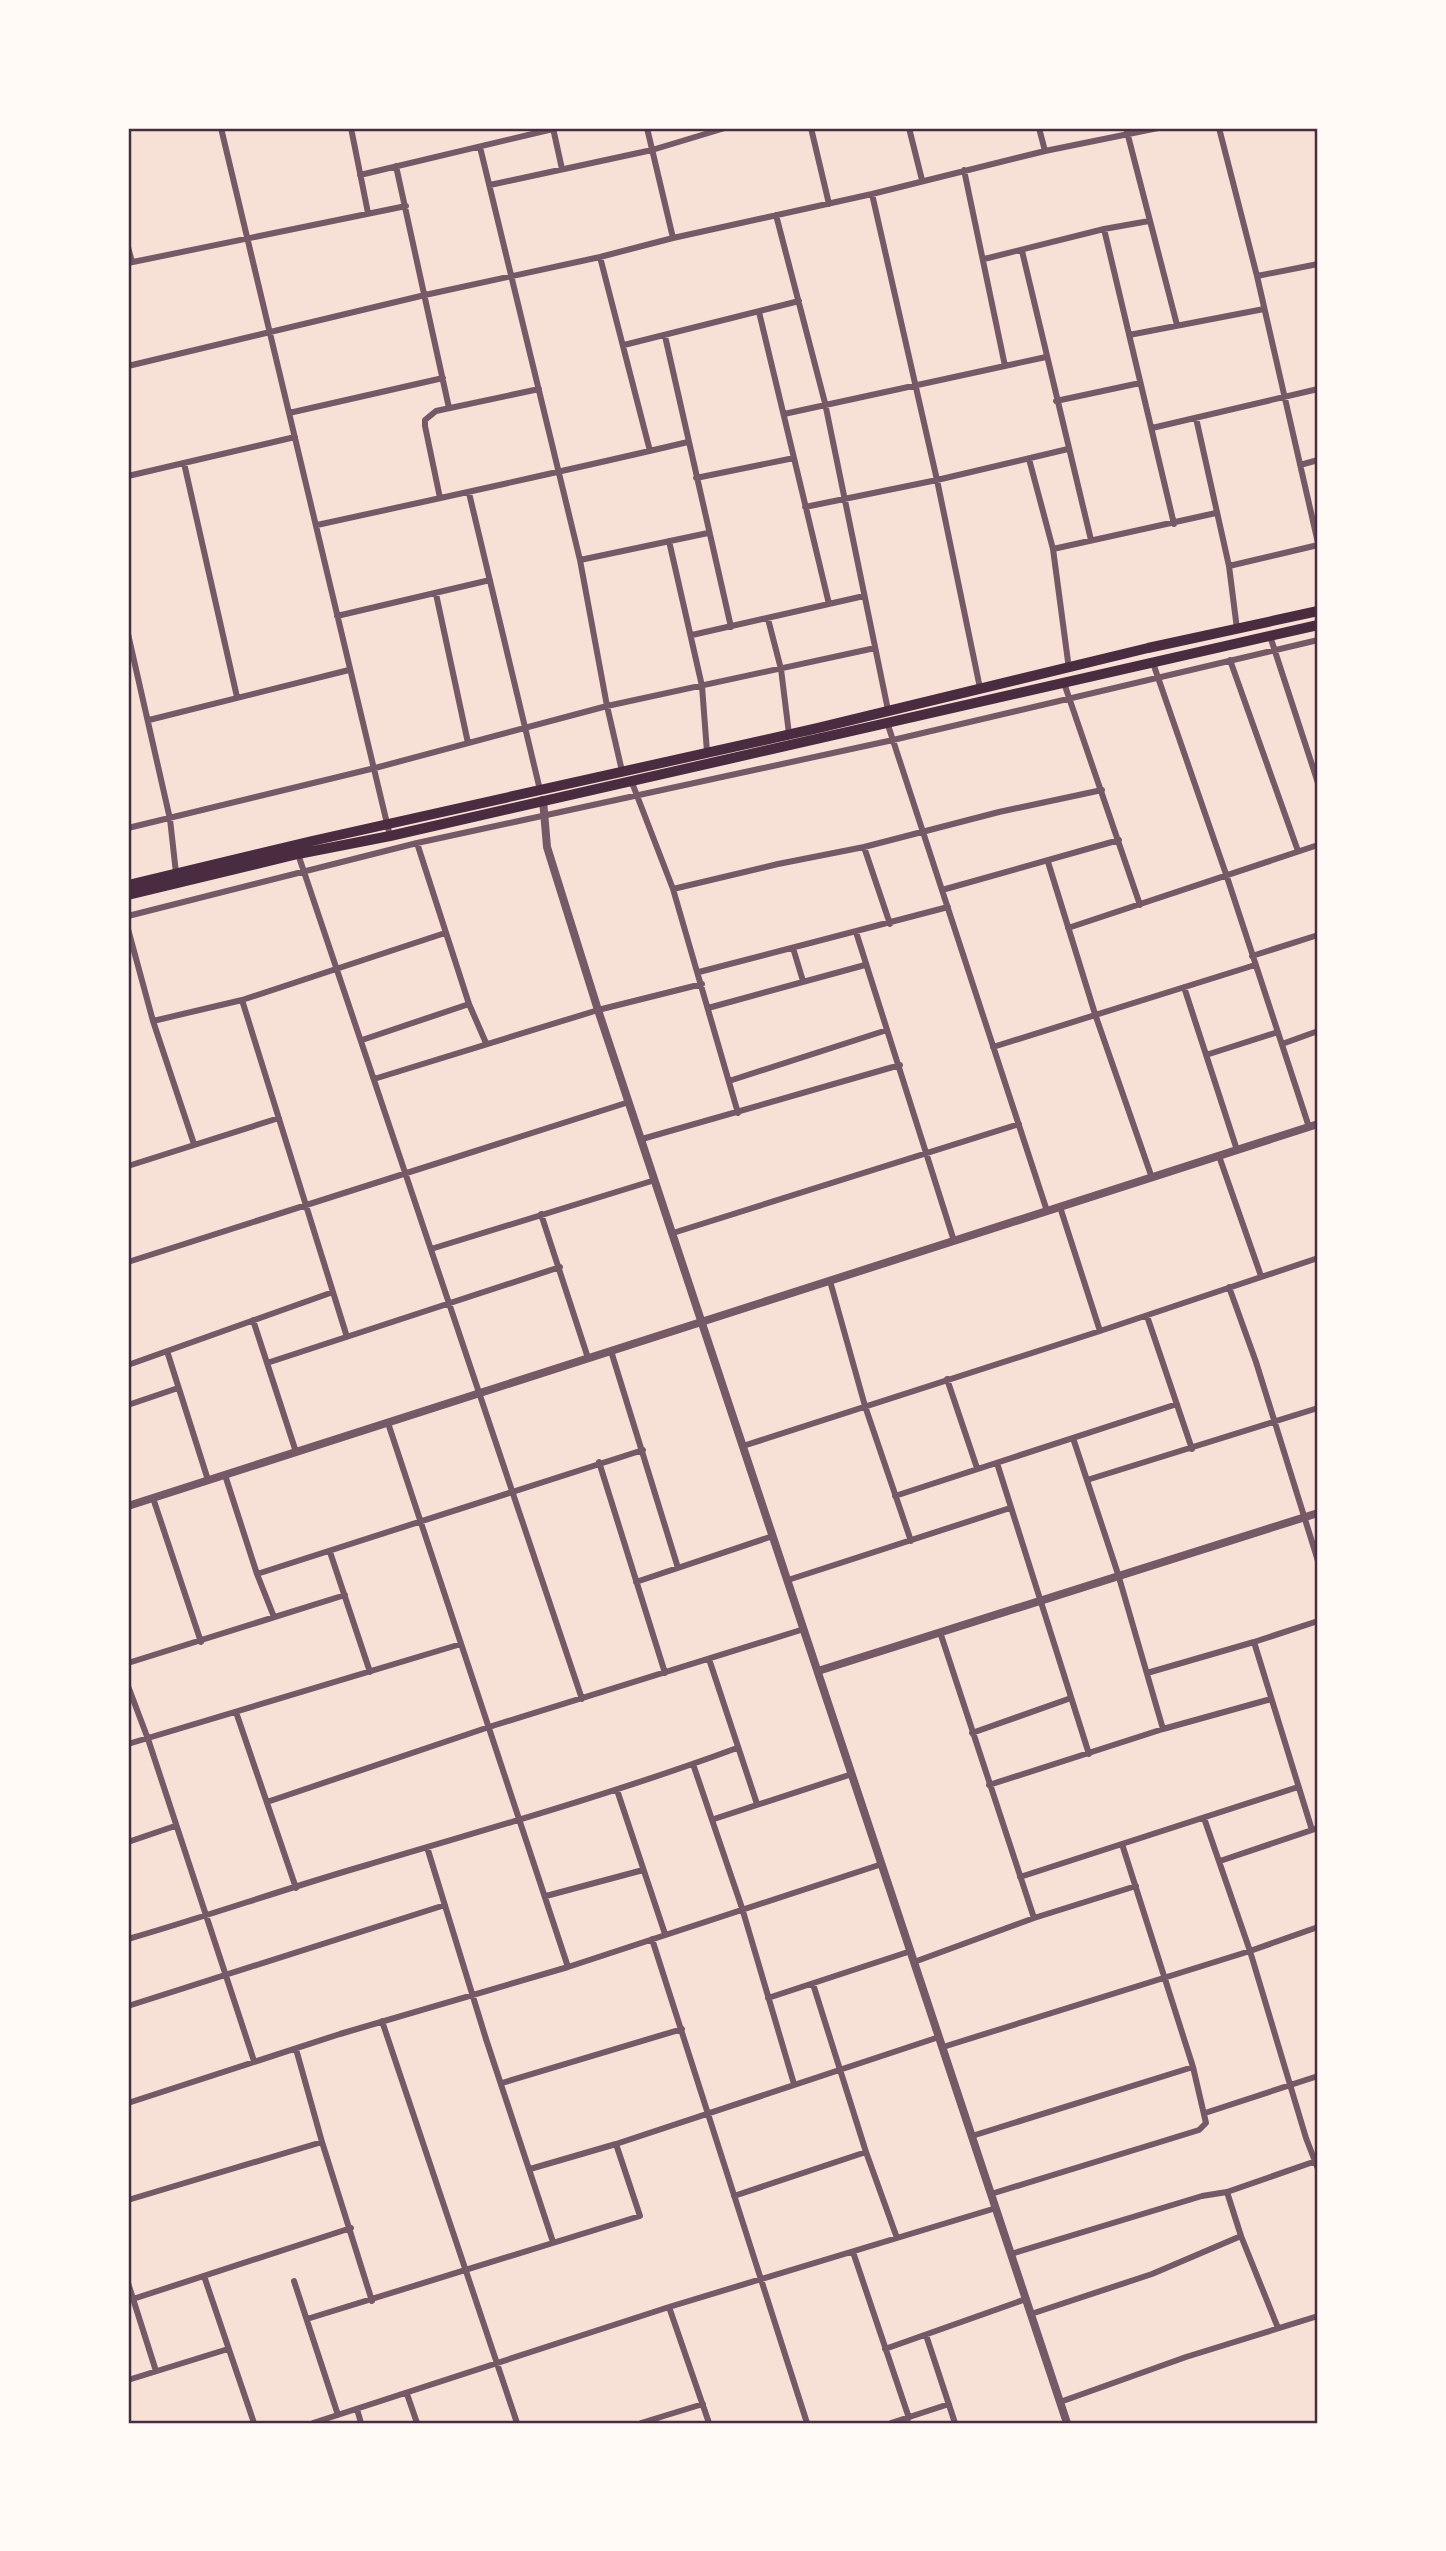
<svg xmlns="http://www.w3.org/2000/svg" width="1446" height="2551" font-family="Bitter,serif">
<rect width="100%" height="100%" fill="#f7e1d7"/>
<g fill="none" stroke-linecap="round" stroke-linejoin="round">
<!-- minor -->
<path stroke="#755966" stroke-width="6" d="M 221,128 L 390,836
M 351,128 L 368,213
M 553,128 L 562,169
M 647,128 L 673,238
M 811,128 L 829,204
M 909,128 L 922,180
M 1039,128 L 1045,151
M 1126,128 L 1177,325
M 1219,128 L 1257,276 L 1318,543
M 1317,128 L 1318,133
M 480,147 L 580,560 L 607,706 L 622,771
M 396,166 L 449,408
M 964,170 L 1005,366
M 360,175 L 553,129
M 490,185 L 652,150 L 725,128
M 872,194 L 937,480 L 980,688
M 776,215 L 825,403 L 888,710
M 1104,229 L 1174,524
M 128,247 L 132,262
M 1022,251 L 1091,540
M 600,257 L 650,451
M 984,259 L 1104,229 L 1149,221
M 128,263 L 406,206
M 1257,276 L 1318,264
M 759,312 L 829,604
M 1129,335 L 1264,309
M 665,336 L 731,627
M 624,345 L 799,301
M 128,366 L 425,295 L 600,257 L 673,238 L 872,194 L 1045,151 L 1158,128
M 1056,401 L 1140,383
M 289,413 L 443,378
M 784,414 L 1046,357
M 1196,418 L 1229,566 L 1237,629
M 1152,428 L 1318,389
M 1029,459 L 1053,549 L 1069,669
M 184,463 L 237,697
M 1300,465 L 1318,460
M 128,476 L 295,437
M 696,478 L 794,458
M 469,493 L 540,790
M 440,498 L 425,426 L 425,420 L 436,411 L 539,389
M 805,507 L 937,480 L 1068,449
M 317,525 C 441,498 565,471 688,442
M 669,541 L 702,686 L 707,752
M 1053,549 L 1216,513
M 580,560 L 708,533
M 1229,566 L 1318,545
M 436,594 L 468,743
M 337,616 L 490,580
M 768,619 L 781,669 L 789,734
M 128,634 L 170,819 L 176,873
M 692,635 L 864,596
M 1270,636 L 1318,783
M 1230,660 L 1298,851
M 1153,663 L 1227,877 L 1309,1127
M 1064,683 L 1140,905
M 149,720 L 349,670
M 887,722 L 1047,1211
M 631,780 L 673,889 L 738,1113
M 128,828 L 375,768 L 607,706 L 875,648
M 417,843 L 469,1004 L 486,1043
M 864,847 L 890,924
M 298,854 L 582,1699
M 1048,862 L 1095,1014 L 1152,1178
M 673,889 L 778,864 L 864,847 L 999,812 L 1102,790
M 942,890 L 1119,840
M 128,916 L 417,843 L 893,740 L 1318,640
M 1068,928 L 1318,845
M 128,929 L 153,1021 L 194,1144
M 856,932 L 954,1241
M 793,948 L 803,981
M 1252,956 L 1318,935
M 699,972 L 948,907
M 1184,987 L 1237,1150
M 242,1000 L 347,1337
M 708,1008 L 865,965
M 153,1021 L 242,1000 L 445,933
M 362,1040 L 469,1004
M 1282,1044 L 1318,1031
M 993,1047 L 1255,965
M 1206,1055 L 1278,1032
M 374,1079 L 598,1010 L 702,984
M 729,1081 L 887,1030
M 642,1139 L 900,1065
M 1219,1156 L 1261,1276
M 128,1166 L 279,1118
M 1060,1207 L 1100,1331
M 541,1214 L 588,1358
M 673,1233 L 1019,1124
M 431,1249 L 655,1180
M 128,1262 L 629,1102
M 830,1281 L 865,1406 L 911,1541
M 1229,1287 L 1256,1362 L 1318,1561
M 1147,1316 L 1192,1449
M 253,1320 L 296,1452
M 167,1351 L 208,1480
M 611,1351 L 678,1568
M 267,1363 L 560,1267
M 128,1365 L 333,1292
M 947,1379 L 977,1468
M 128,1405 L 178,1388
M 388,1423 L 568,1967
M 1073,1438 L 1118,1574 L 1163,1729
M 743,1446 L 1100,1331 L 1318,1258
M 599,1462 L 665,1673
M 997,1463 L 1089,1754
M 225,1475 L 257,1574 L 274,1617
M 1087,1480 L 1318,1408
M 895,1496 L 1177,1404
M 153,1498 L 201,1642
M 330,1552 L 370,1672
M 257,1574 L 643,1450
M 788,1580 L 1010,1508
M 636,1582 L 773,1536
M 940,1632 L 1034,1918
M 1254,1642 L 1312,1830
M 709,1659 L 757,1804
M 128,1663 L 345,1595
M 1147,1673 L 1254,1642 L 1318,1621
M 128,1686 L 148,1739 L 254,2061
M 236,1712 L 296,1888
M 972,1733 L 1071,1698
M 128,1744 L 461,1644
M 693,1764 L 742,1908 L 794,2084
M 989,1785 L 1163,1729 L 1271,1699
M 617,1790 L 665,1934
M 267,1802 L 489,1727 L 804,1629
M 1204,1818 L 1250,1951 L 1306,2138 L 1318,2169
M 714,1819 L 852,1774
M 128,1842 L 175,1826
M 427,1847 L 486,2039 L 553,2242
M 1220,1861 L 1318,1828
M 1020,1877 L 1298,1787
M 546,1896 L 643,1870
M 128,1939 C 208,1916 287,1888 367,1865 C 491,1828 615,1793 737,1748
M 652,1939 L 807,2423
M 914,1962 L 1034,1918 L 1136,1886
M 813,1984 L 866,2152 L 897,2238
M 768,1998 L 911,1951
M 128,2006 L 445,1905
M 382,2021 L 517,2423
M 943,2047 L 1250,1951 L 1318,1927
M 296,2049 L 322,2142 L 372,2301
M 502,2083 L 682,2029
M 128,2103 L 340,2034 L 568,1967 L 882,1864
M 1205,2113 L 1318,2076
M 972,2136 L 1193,2067
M 530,2169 L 616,2144 L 939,2037
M 991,2194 L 1199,2130 L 1206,2123 L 1193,2067 L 1122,1844
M 734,2196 L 866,2152
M 128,2200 L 322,2142
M 853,2252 L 909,2418
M 1011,2254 L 1202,2196 L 1227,2192
M 204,2276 L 254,2423
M 294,2281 L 338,2415
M 128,2283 L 156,2371
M 133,2299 L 351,2228
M 669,2307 L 709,2423
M 1031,2314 L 1152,2274 L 1241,2236
M 307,2319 L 640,2216 L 616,2144
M 1278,2328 L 1241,2236 L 1227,2192 L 1316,2161
M 926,2335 L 955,2423
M 885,2349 L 1026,2299
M 128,2380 L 228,2349
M 407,2394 L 417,2423
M 1060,2402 L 1186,2357 L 1318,2316
M 357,2409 L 361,2423
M 313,2423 L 669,2307 L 996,2208
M 641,2423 L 703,2404
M 891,2423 L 949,2404"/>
<!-- tertiary -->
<path stroke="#755966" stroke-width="8" d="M 543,800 L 547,847 L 598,1010 L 1067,2423
M 128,1506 L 1318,1124
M 818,1671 L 1318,1513"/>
<!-- primary -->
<path stroke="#4a2c40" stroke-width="10" d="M 128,885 L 312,841 L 818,728 L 1148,648 L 1318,611
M 128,895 L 298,854 L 390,836 L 1318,625"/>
</g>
<!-- border -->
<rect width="1446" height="2551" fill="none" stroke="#fffaf5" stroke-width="259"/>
<rect x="130" y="130" width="1186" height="2292" fill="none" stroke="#4a2c40" stroke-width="2.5"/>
</svg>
